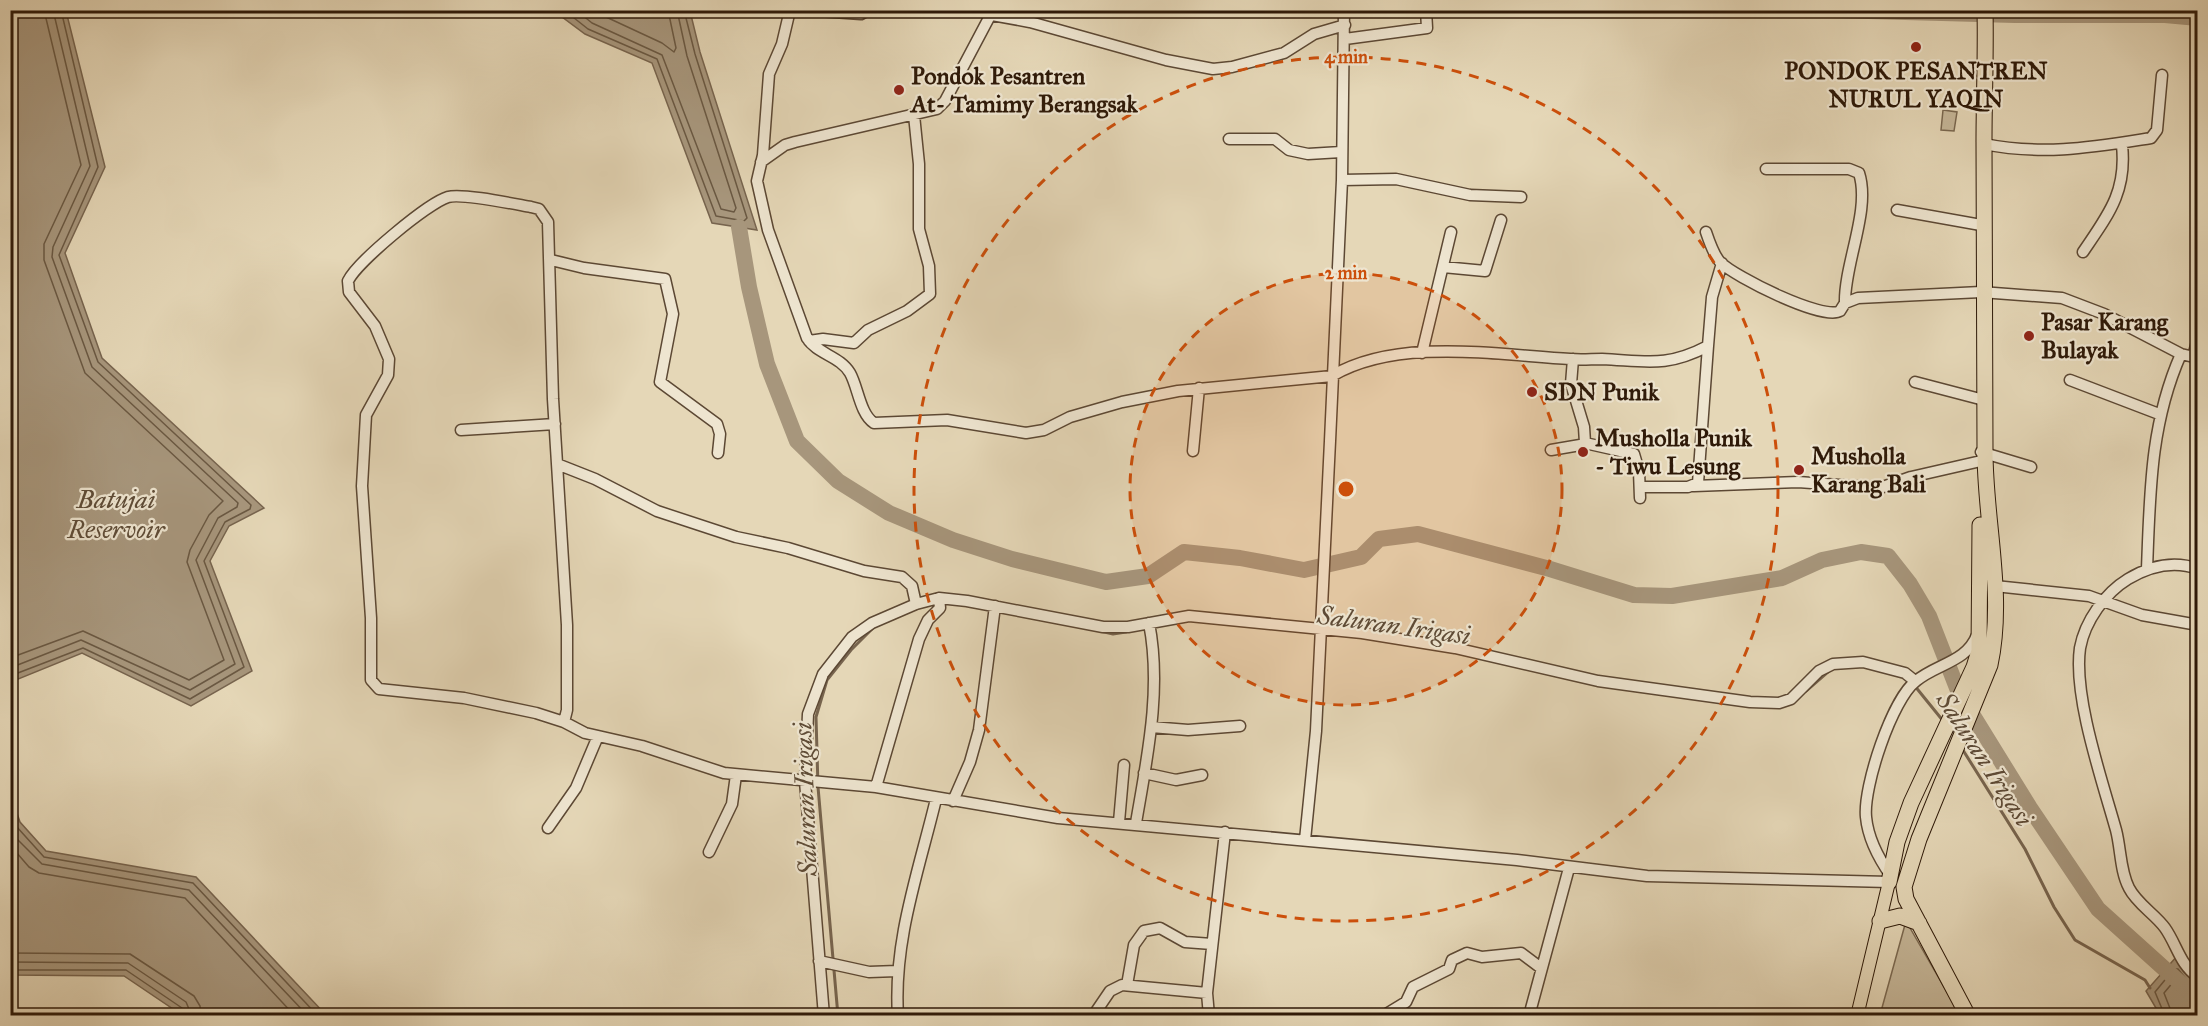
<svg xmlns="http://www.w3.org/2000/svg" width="2208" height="1026" font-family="'IM FELL Great Primer',serif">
<rect width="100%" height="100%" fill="#e5d7b7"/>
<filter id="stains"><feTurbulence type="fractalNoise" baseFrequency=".00333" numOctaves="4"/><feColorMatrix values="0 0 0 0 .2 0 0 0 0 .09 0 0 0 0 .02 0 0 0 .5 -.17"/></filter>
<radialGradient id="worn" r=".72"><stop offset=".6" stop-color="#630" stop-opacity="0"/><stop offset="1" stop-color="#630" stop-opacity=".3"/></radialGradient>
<!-- green -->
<path fill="#c6b799" stroke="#7a6850" stroke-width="1.5" d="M 1943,110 L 1957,112 L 1954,131 L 1941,130 Z
M 1906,921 L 1960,1015 L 1880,1015 Z"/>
<!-- water -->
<path fill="#a7967c" stroke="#77644e" stroke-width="1.5" d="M 11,10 L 66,11 L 105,167 L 65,253 L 102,358 L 264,508 L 229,526 L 210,561 L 252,671 L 191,706 L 82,653 L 11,682 Z
M 554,11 L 690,11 L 700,52 L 757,230 L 712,223 L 652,63 L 585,34 Z
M 11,796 L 20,822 L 46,851 L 196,877 L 326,1015 L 182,1015 L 124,976 L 11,975 Z
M 2178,955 L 2197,983 L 2197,1015 L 2160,1015 L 2146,991 Z"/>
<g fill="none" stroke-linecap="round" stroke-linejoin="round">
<!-- shore -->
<path stroke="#6a5842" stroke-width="1.5" d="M 564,10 L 588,29 L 657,59 L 716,216 L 744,221 L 747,218 L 695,54 L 684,10
M 576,10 L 592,23 L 662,55 L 721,209 L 734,212 L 736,208 L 687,56 L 677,10
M 591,10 L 662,43 L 674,52 L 676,48 L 668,10
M 10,658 L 83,631 L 189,680 L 224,660 L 187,562 L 190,550 L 209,515 L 223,501 L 85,373 L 44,260 L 44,244 L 81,165 L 44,10
M 10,668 L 81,640 L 190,690 L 235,664 L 196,560 L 218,518 L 237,507 L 238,503 L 92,367 L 52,257 L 53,247 L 90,166 L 53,10
M 10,676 L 83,648 L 190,699 L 244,667 L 204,561 L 225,522 L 250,509 L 251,505 L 98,362 L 59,255 L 98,167 L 61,10
M 10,813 L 16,826 L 44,857 L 193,883 L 318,1016
M 10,832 L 42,864 L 189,890 L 308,1016
M 10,845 L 29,867 L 39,873 L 185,898 L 295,1016
M 10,953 L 130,954 L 194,996 L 200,1006 L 201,1016
M 10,962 L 128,963 L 186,1002 L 192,1016
M 10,970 L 126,970 L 182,1008 L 184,1016
M 2165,1016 L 2155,992 L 2174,969 L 2178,969 L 2191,985 L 2198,986
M 2173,1016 L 2164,993 L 2174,981 L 2178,981 L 2187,991 L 2198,994"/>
<!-- stream -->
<path stroke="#77644e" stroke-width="3" d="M 1100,631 L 1113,634 L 1126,632
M 1914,685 L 1944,722
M 1806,691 L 1829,671
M 1961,747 L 2025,849 L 2054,907 L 2075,940 L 2145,980 L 2150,988
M 838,1016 L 818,787 L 816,717 L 827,680 L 851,650 L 872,629"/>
<!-- river -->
<path stroke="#a7967c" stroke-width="16" d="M 1832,10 L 2015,15 L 2165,15 L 2198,18
M 739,227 L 749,287 L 767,364 L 797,441 L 838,481 L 889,513 L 953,540 L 1012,559 L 1106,582 L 1148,576 L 1184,552 L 1240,558 L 1304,570 L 1361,557 L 1379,539 L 1418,534 L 1550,569 L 1634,595 L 1672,596 L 1782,578 L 1822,560 L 1861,552 L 1888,556 L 1910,584 L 1929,616 L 1959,693 L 2030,808 L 2098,909 L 2198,999"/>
<defs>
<path id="minor" d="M 790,10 L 782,44 L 769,74 L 763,155 L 757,181 L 768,230 L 807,338 C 817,354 840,356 850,373 C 858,387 860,414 874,423 L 947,420 L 1026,433 L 1044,430 L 1070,417 L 1122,402 L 1178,391 L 1332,376 C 1398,337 1498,355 1570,359 C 1581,360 1591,359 1602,359 C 1646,361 1666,368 1708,346 L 1712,297 L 1722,263
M 804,10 L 861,14 L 868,10
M 989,10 L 992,15 L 1030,22 L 1166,60 L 1213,69 L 1232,67 L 1284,53 L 1314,34 L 1345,25
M 1345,39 L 1427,28 L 1426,10
M 1229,139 L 1275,139 L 1289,150 L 1308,154 L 1341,152
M 1984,144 C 2044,156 2093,147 2151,138 L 2157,130 L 2162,75
M 761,162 L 785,145 L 795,142 L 937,109 L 945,101 L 991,14
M 1766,169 L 1849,169 L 1859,173 C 1871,210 1844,264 1845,303
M 1342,180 L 1396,179 L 1470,195 L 1521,197
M 1897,210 L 1981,225
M 1706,232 C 1709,241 1714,255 1720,262 C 1735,277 1823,321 1840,311 L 1845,303 L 1858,298 L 1981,292 L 2062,298 L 2104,314 L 2181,354 L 2198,358
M 2083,252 C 2108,215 2127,192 2122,145
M 551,260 L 584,268 L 665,279 L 673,314 L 660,382 L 717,424 L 720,434 L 718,453
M 1443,267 L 1485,271 L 1501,220
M 809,341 L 823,339 L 854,343 L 868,330 L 907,311 L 930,294 L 929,266 L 919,229 L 919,164 L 914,115
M 1422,353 L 1451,232
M 2193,357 L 2198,338
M 1573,359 L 1571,384 L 1584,427 L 1585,443 L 1634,454 L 1639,471 L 1640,498
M 2070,380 L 2159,414
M 1915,382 L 1980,399
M 461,430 L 555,424
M 1551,450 L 1586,444
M 1193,451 L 1199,388
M 1981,452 L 2031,467
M 557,464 L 595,479 L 657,511 L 736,537 L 788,548 L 864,571 L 902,577 L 912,586 L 916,604
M 1694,486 L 1798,482 L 1880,488 L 1911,477 L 1981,461
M 1641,487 L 1688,487 L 1698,483 L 1708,346
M 2147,569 C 2150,493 2150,424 2181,354
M 2198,569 C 2173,560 2150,566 2128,579 C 2105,593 2085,621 2080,648 C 2073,697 2103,783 2116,830 C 2121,849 2120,871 2129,888 C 2137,904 2155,914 2165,928 C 2177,945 2180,965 2198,977
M 1995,586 L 2089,596 L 2142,615 L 2198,625
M 564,722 L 536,713 L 464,698 L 379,689 L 371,680 L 371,618 L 362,486 L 366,415 L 388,375 L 389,359 L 375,326 L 349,292 L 348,281 C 357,262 428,203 448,197 C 462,193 514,204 531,207 L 539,209 L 548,222 L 553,399 L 567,625 L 567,710 L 564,722 L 585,733 L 642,746 L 724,773 L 876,787 L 1058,818 L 1517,860 L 1647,876 L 1889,882
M 1151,727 L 1188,730 L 1240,726
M 1144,773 L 1176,780 L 1202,775
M 876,787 L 919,639 L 928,620 L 940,608 L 939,598
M 953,801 L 970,762 L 979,730 L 995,606
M 1119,822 L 1124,765
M 1136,823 C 1147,758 1162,689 1149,623
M 548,828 L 576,788 L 598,736
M 1305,840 L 1316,731 L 1330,441 L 1342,180 L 1344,10
M 709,852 L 732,804 L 736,775
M 1891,876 C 1879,859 1868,838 1866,817 C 1863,787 1892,699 1916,681 C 1936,664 1967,662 1977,635
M 819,961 L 869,972 L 897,971
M 1127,985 L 1134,945 L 1144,931 L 1160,928 L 1185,942 L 1212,944
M 824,1016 L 805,781 L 808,714 L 823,674 L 852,637 L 872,623 L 916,604 L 939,598 L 967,601 L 1103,627 L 1128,627 L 1189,616 L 1362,633 L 1455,648 L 1598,681 L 1750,702 L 1779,703 L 1791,699 L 1819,671 L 1833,664 L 1863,662 L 1905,673 L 1915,681
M 898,1016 C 893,941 919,870 936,799
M 1093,1016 L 1110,991 L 1122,985 L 1207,993
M 1209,1016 L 1207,993 L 1225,832
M 1383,1016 L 1406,1002 L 1413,987 L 1449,969 L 1452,960 L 1467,953 L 1482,957 L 1521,953 L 1541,968
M 1529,1016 L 1569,868"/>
<path id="major" d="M 1857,1016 L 1889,882"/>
<path id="highway" d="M 1889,882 L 1897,842 L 1911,803 L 1974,667 L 1979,651 L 1980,525
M 1880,921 L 1900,916 L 1919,923
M 1968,1016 L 1906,899 L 1904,887 L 1919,839 L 1990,665 C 2005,595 1985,522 1985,452 C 1985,349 1985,246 1984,142 C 1984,98 1986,54 1985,10"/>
</defs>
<!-- minor casing -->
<use href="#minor" stroke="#5c4834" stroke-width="13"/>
<!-- major casing -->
<use href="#major" stroke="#2e1908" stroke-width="14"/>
<!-- highway casing -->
<use href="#highway" stroke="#2e1908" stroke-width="17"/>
<!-- minor -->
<use href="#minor" stroke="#eee5d0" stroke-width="10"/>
<!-- major -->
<use href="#major" stroke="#e5d7b7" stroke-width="12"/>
<!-- highway -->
<use href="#highway" stroke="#e5d7b7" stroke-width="15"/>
</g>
<!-- distance rings -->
<circle cx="1346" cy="489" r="216" fill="#cc4f0b" fill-opacity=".12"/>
<g fill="none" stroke="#cc4f0b" stroke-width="3" stroke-dasharray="10 8">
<circle cx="1346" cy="489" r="216"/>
<circle cx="1346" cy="489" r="432"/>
</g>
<!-- markers -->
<g fill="#8f2418" stroke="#eee5d0" stroke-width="2">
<circle cx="1916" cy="47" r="6"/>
<circle cx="899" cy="90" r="6"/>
<circle cx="2029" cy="336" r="6"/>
<circle cx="1532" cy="392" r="6"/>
<circle cx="1583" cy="452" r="6"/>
<circle cx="1799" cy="470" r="6"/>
</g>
<g text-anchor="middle" stroke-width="4.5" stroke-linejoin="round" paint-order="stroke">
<!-- poi labels -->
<g font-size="24" font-weight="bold" fill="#2e1908" stroke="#eee5d0" text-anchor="start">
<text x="1916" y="79" text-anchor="middle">PONDOK PESANTREN<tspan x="1916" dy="28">NURUL YAQIN</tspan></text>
<text x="911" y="84">Pondok Pesantren<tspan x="911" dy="28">At- Tamimy Berangsak</tspan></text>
<text x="2041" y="330">Pasar Karang<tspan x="2041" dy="28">Bulayak</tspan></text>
<text x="1544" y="400">SDN Punik</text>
<text x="1595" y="446">Musholla Punik<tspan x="1595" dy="28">- Tiwu Lesung</tspan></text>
<text x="1811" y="464">Musholla<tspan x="1811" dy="28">Karang Bali</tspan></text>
</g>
<!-- water labels -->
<g font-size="26" font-style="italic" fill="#5e4b36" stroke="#eee5d0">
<text x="116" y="508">Batujai<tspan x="116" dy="30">Reservoir</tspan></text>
<text transform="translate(1394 625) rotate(8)" y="9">Saluran Irigasi</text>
<text transform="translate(1985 759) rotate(57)" y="9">Saluran Irigasi</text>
<text transform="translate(805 799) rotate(-92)" y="9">Saluran Irigasi</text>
</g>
</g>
<circle cx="1346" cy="489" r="9" fill="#cc4f0b" stroke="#eee5d0" stroke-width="3"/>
<g font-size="18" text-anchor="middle" font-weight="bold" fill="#cc4f0b" stroke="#eee5d0" stroke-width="4.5" stroke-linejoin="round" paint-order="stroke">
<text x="1346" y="63">4 min</text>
<text x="1346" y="279">2 min</text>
</g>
<!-- margin -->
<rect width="2208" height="1026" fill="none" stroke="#e5d7b7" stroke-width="36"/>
<rect x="12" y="12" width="2184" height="1002" fill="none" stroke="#2e1908" stroke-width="3"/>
<rect x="18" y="18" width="2172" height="990" fill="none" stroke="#2e1908" stroke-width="1.5"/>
<rect width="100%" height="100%" filter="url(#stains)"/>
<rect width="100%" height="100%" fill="url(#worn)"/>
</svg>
